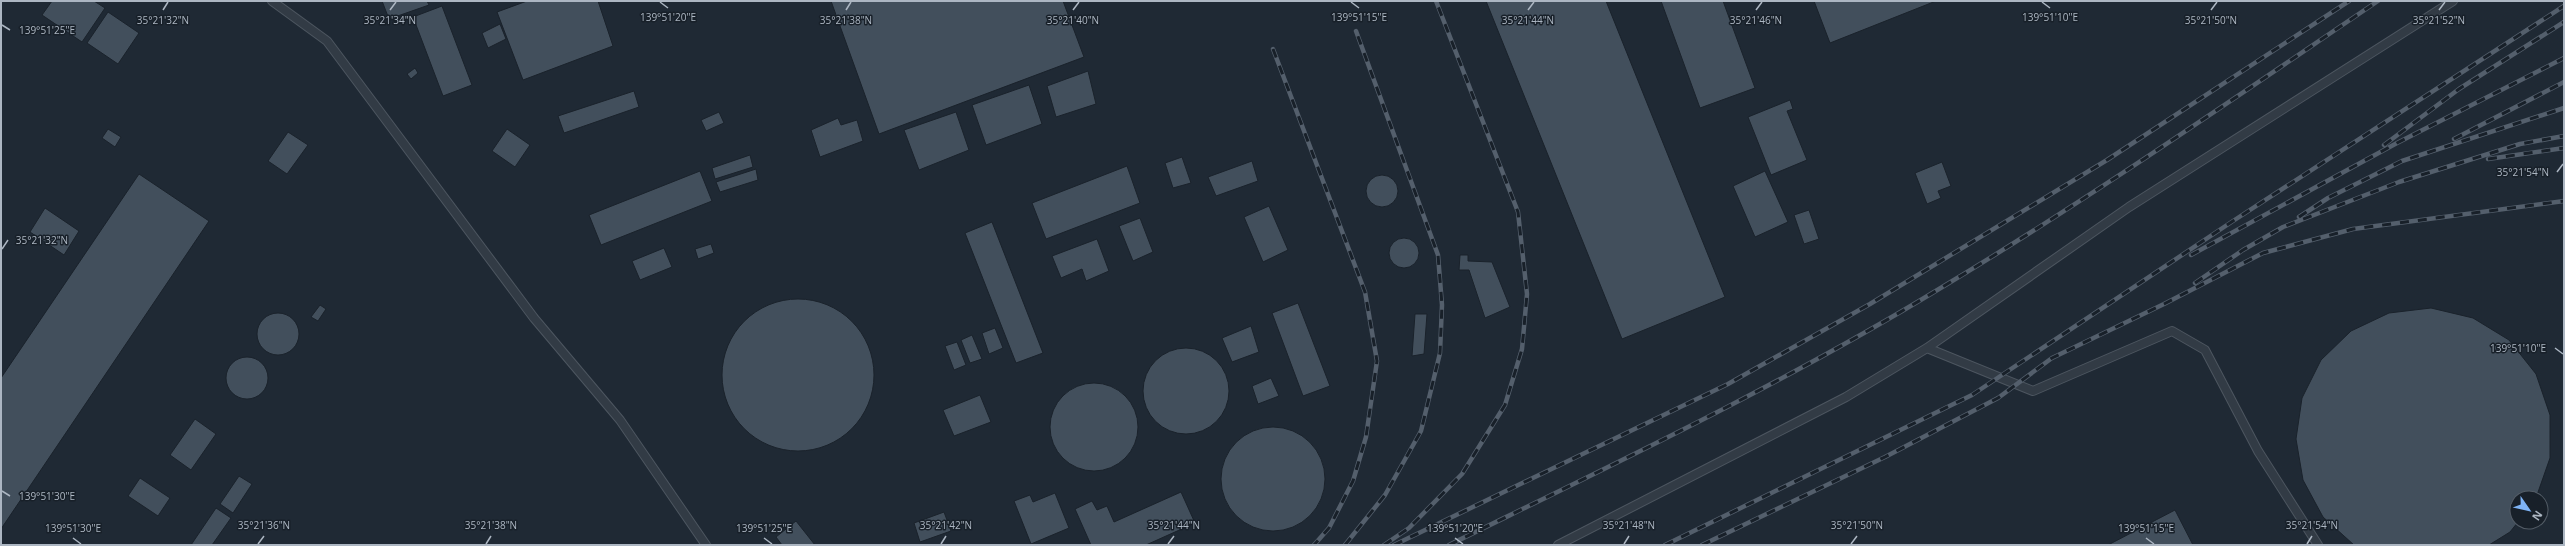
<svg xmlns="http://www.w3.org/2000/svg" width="2565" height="546" font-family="'Open Sans',sans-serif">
<rect width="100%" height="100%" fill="#1f2934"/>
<!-- building -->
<path fill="#424f5c" stroke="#1a222b" d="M 52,1 L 94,1 L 105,8 L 82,42 L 42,15 Z
M 382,1 L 427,1 L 429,5 L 389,19 Z
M 527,1 L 598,1 L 613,46 L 523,80 L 497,12 Z
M 831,1 L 1063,1 L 1084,57 L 879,134 Z
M 1486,1 L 1606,1 L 1725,297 L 1622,339 Z
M 1661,1 L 1723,1 L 1755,88 L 1700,108 Z
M 1814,1 L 1936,1 L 1830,43 Z
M 442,6 L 472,85 L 443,96 L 413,17 Z
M 108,12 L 139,33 L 118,64 L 87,43 Z
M 500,24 L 506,39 L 488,48 L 482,33 Z
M 415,68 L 418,73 L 411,79 L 407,74 Z
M 1088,71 L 1096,104 L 1056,117 L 1047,86 Z
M 1029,85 L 1042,124 L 986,145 L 972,105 Z
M 634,91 L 639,107 L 564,133 L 558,116 Z
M 1790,100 L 1793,109 L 1787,111 L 1807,160 L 1771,175 L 1748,117 Z
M 719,112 L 724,123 L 706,131 L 701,120 Z
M 956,112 L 969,150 L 919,170 L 904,130 Z
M 838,118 L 841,125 L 857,120 L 863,141 L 820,157 L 811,130 Z
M 108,129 L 121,137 L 115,147 L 102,138 Z
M 507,129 L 530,145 L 515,167 L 492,151 Z
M 288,132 L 308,145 L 287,174 L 268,161 Z
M 750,155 L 753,167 L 715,179 L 712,168 Z
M 1182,157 L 1191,183 L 1173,188 L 1165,163 Z
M 1252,161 L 1258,181 L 1216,196 L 1208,177 Z
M 1942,162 L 1951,186 L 1938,191 L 1941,198 L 1927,204 L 1915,173 Z
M 1127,166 L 1140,203 L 1046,239 L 1032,203 Z
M 756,169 L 758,180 L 720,192 L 716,182 Z
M 700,171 L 712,201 L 601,245 L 589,215 Z
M 1765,171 L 1788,222 L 1755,237 L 1733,186 Z
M 139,174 L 209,221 L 1,529 L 1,378 Z
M1366 191a16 16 0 1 1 32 0a16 16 0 1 1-32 0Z
M 1269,206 L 1288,250 L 1263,262 L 1244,217 Z
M 45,208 L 79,231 L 64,255 L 30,232 Z
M 1809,210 L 1819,239 L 1804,244 L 1794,215 Z
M 1140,218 L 1153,252 L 1133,261 L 1119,226 Z
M 992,222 L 1043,353 L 1016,363 L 965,233 Z
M1389 253a15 15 0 1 1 30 0a15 15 0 1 1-30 0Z
M 1097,239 L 1109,271 L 1086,281 L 1082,269 L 1061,278 L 1052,256 Z
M 711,244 L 714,253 L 698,259 L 695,249 Z
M 664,248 L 672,267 L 640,280 L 632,261 Z
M 1460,255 L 1468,255 L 1468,261 L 1492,262 L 1510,307 L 1485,318 L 1469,270 L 1459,270 Z
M722 375a76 76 0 1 1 152 0a76 76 0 1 1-152 0Z
M 1298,303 L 1330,386 L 1303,396 L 1272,313 Z
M 320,305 L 326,309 L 318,321 L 311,317 Z
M 2431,308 L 2473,318 L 2509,340 L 2536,374 L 2550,415 L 2550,458 L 2536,498 L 2517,498 L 2518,522 L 2510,532 L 2489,545 L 2354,545 L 2323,517 L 2303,480 L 2296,439 L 2302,398 L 2321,360 L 2351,331 L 2389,313 Z
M257 334a21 21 0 1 1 42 0a21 21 0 1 1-42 0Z
M 1415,314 L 1427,314 L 1424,354 L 1412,356 Z
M 1251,326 L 1259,352 L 1232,362 L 1222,338 Z
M 995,328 L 1003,348 L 989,354 L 982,333 Z
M 972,335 L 982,359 L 970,363 L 961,340 Z
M 957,342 L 966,365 L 954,370 L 945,346 Z
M1143 391a43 43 0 1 1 86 0a43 43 0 1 1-86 0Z
M226 378a21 21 0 1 1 42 0a21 21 0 1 1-42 0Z
M 1271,378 L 1279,396 L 1258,404 L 1252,386 Z
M1050 427a44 44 0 1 1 88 0a44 44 0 1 1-88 0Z
M 980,395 L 991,422 L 954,436 L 943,410 Z
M 195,419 L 216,434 L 191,470 L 170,455 Z
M1221 479a52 52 0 1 1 104 0a52 52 0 1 1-104 0Z
M 239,476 L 252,484 L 233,513 L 220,504 Z
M 140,478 L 170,498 L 158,516 L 128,496 Z
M 1181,492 L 1195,523 L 1146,545 L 1091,545 L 1075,509 L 1092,501 L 1097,510 L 1107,506 L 1114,522 Z
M 1055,493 L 1069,528 L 1031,544 L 1014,501 L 1030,495 L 1033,502 Z
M 216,508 L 231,518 L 212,545 L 191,545 Z
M 2175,510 L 2193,545 L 2108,545 Z
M 944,512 L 951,531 L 920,542 L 914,523 Z
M 796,521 L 815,545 L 782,545 L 776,537 Z"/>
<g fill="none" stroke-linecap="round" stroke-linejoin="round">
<defs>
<path id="lane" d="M 272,1 L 327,41 L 534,318 L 620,420 L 706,545
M 1927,348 L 2033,391 L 2172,331 L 2205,350 L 2258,451 L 2318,545
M 1558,545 L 1846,397 L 1927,348 L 2129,207 L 2453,1"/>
</defs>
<!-- lane casing -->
<use href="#lane" stroke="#4d5660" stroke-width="10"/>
<!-- lane -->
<use href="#lane" stroke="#323b45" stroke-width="8"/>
<defs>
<path id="rail" d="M 1273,49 L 1365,292 L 1377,361 L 1366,437 L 1353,481 L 1329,528 L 1314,545
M 2454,139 L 2564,82
M 2384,145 L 2459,89 L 2564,22
M 2488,159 L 2564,148
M 2299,217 L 2328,198 L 2402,161 L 2564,108
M 2191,255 L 2397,143 L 2564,58
M 2195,283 L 2243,250 L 2283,227 L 2399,182 L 2520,144 L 2564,136
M 1345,545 L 1385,495 L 1421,431 L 1440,353 L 1442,305 L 1438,255 L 1356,31
M 1384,545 L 1409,528 L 1462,474 L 1505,405 L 1522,349 L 1527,294 L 1518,212 L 1436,1
M 1394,545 L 1728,384 L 1870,304 L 2107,160 L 2349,1
M 1449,545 C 1614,464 1781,385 1939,289 C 2089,199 2233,99 2378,1
M 1665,545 L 1972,395 L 2233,221 L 2564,6
M 1702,545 L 1885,457 L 1998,398 L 2052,358 L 2164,304 L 2263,253 L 2353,229 L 2564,201"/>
</defs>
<!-- rail casing -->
<use href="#rail" stroke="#545f6c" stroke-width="4.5"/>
<!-- rail -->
<use href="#rail" stroke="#182029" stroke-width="3" stroke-dasharray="9" stroke-linecap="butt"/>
</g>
<!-- ticks -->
<path fill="none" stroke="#acb6c2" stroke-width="1.5" d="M 660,2 L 668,8M 1351,2 L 1359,8M 2042,2 L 2050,8M 163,10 L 168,2M 390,10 L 396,2M 846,10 L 851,2M 1073,10 L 1079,2M 1528,10 L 1534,2M 1756,10 L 1762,2M 2211,10 L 2217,2M 2439,10 L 2445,2M 2,25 L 10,30M 2557,172 L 2563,164M 2,249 L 8,240M 2555,348 L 2563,354M 2,491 L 10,496M 73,538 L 81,544M 764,538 L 772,544M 1455,538 L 1463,544M 2146,538 L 2154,544M 258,544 L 264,536M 486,544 L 491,536M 941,544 L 946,536M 1168,544 L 1174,536M 1624,544 L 1629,536M 1851,544 L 1857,536M 2307,544 L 2312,536"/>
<g font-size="10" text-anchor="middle" fill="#acb6c2" stroke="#182029" stroke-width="3" stroke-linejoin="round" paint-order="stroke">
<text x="668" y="21">139°51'20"E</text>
<text x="1359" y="21">139°51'15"E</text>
<text x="2050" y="21">139°51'10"E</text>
<text x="163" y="24">35°21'32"N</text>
<text x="390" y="24">35°21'34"N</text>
<text x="846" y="24">35°21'38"N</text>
<text x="1073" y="24">35°21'40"N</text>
<text x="1528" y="24">35°21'44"N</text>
<text x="1756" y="24">35°21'46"N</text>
<text x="2211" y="24">35°21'50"N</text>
<text x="2439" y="24">35°21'52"N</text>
<text x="47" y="34">139°51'25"E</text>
<text x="2523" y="176">35°21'54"N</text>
<text x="42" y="244">35°21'32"N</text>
<text x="2518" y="352">139°51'10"E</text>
<text x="47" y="500">139°51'30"E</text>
<text x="264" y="529">35°21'36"N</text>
<text x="491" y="529">35°21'38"N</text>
<text x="946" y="529">35°21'42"N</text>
<text x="1174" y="529">35°21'44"N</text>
<text x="1629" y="529">35°21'48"N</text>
<text x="1857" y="529">35°21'50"N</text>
<text x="2312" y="529">35°21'54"N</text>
<text x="73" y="532">139°51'30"E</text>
<text x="764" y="532">139°51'25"E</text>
<text x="1455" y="532">139°51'20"E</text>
<text x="2146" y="532">139°51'15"E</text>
</g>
<!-- border -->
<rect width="2565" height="546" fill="none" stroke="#acb6c2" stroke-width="4"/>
<!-- north arrow -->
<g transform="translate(2529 510) rotate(124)"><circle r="19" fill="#182029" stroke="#535c66"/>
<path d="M0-3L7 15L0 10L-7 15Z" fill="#7eb3f5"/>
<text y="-6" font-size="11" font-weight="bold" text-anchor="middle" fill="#acb6c2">N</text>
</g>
</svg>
